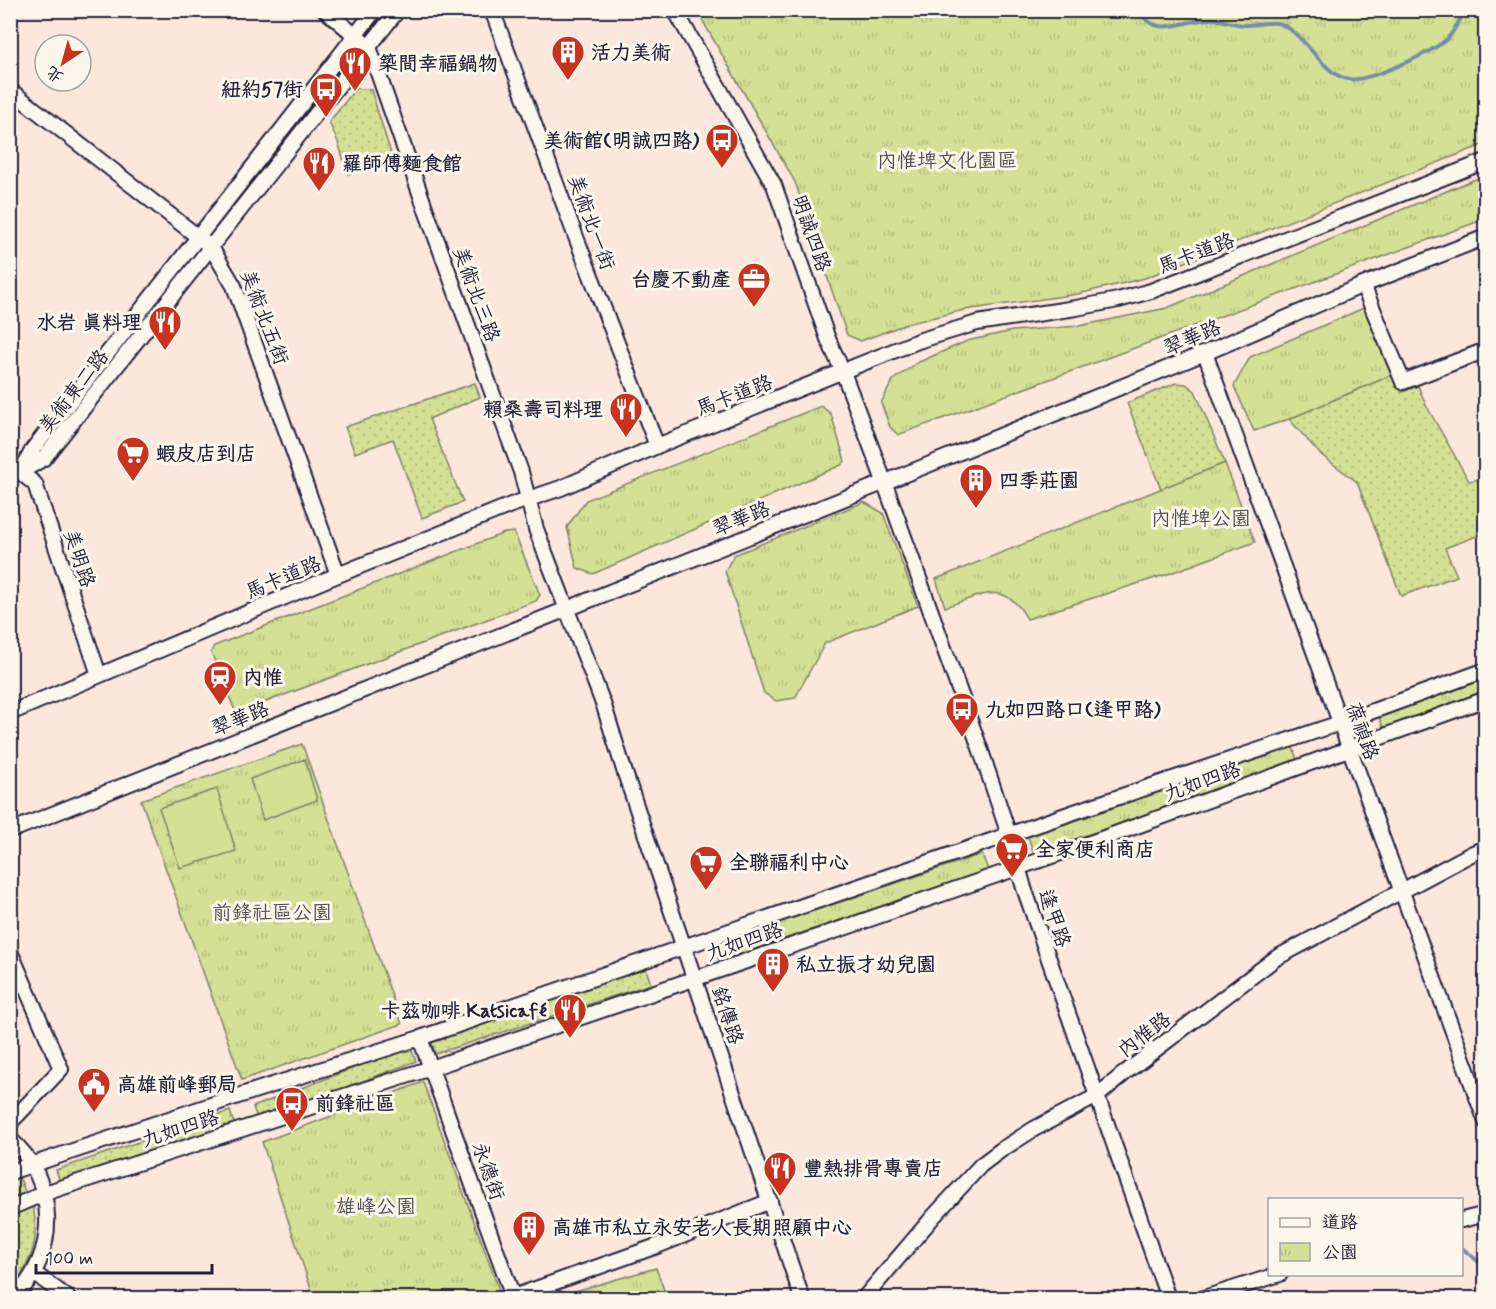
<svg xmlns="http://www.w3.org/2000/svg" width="1496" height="1309" font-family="Mynerve,'LXGW WenKai TC',sans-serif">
<defs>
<pattern id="grass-dots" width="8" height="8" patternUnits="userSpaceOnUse" patternTransform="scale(1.5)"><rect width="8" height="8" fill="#d4e093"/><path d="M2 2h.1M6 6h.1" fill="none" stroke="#b6c080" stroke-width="1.8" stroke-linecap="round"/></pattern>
<pattern id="park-tufts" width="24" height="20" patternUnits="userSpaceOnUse" patternTransform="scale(1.5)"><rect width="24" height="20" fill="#d4e093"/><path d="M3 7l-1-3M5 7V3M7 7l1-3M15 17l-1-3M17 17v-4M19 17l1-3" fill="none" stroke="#b6c080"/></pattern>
</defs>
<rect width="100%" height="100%" fill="#fbe7db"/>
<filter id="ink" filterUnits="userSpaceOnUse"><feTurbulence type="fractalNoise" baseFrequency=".0167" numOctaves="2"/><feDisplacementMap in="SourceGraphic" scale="12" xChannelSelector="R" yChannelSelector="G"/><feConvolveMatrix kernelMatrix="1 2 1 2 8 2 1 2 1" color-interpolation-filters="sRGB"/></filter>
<g filter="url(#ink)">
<!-- grass -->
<path fill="url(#grass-dots)" stroke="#7b8167" stroke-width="1.5" d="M 356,88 L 371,90 L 393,160 L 348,174 L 338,142 L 329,122 Z
M 1394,374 L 1402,392 L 1418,386 L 1426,405 L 1469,481 L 1480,479 L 1485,495 L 1485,533 L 1445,548 L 1457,576 L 1401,596 L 1357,482 L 1320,454 L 1289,419 Z
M 475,383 L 480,397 L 429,419 L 463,502 L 422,518 L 393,439 L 355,453 L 345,427 Z
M 1176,383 L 1186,384 L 1195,391 L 1225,463 L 1161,489 L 1127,403 Z
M 646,969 L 651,984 L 435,1054 L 431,1039 Z
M 410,1046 L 416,1061 L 258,1121 L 253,1107 Z
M 230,1111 L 235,1126 L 61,1184 L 56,1170 Z
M 18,1174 L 27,1196 L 10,1202 L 10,1177 Z
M 33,1204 C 39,1241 34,1259 11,1288 L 11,1214 Z"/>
<!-- park -->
<path fill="url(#park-tufts)" stroke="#7b8167" stroke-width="1.5" d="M 697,11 L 1485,11 L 1485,144 L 1145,278 L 1078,294 L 964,310 L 906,324 L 861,341 L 847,335 L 795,182 Z
M 1485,175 L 1485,219 L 898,435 L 890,427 L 881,403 L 893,380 L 917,363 L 967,341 L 1012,331 L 1079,326 L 1167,308 Z
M 1366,307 L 1394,374 L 1289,419 L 1254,431 L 1234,386 L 1250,357 Z
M 821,406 L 831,414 L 845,461 L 841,465 L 593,574 L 577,568 L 567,527 L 586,500 Z
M 1225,463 L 1255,542 L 1168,574 L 1027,619 C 1005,578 981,596 945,607 L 936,579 Z
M 864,502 L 883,513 L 918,606 L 825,643 L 795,698 L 776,701 L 764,693 L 725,571 L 734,555 Z
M 514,532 L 540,595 L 536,601 L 236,713 L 211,652 L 214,646 L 504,533 Z
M 1485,679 L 1485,694 L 1384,730 L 1379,717 Z
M 302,744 L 402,1024 L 242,1080 L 141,800 Z
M 1292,745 L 1298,762 L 1034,854 L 1028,837 Z
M 982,854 L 988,870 L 719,961 L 714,945 Z
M 423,1082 L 502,1298 L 314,1298 L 262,1142 Z
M 656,1268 L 667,1298 L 551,1298 Z"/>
<!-- pitch -->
<path fill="#d4e093" stroke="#7b8167" stroke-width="1.5" d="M 305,759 L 317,800 L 263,820 L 250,779 Z
M 217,789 L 236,851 L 180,868 L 159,808 Z"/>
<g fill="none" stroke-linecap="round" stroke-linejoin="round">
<!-- stream -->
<path stroke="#768dac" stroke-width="4" d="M 1147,10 L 1144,17 C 1160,38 1192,17 1213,19 C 1224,20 1234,25 1245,25 C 1255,25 1267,22 1277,23 C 1302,28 1322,75 1348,79 C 1366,83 1435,52 1448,38 C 1455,30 1460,19 1465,10
M 1462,1248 L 1486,1268"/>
<defs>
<path id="minor" d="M 325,10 L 369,47 L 422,199 L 521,472 L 536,529 L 604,706 L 624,770 L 802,1298
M 492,10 L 574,232 L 657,446
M 675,10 L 774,185 L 828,339 L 843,372 L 884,481 L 981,751 L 1009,835 L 1024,888 L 1168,1298
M 10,90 L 211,247 L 234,286 L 338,575
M 1363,285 L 1403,382 L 1486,350
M 1205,353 L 1486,1122
M 10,464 L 35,484 L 99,675
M 22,470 L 33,449 L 375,10
M 21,472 L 44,458 L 398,10
M 10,713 L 323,581 L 511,505 L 561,488 L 657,446 L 918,341 L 977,323 L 1076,308 L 1118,300 L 1151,291 L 1486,161
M 10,831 L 918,469 L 1205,353 L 1363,285 L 1486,237
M 10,951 L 61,1069 L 10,1123
M 420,1038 L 513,1297 L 657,1246 L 770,1201
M 10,1139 C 58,1180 60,1256 13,1298
M 10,1172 L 238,1096 L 420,1038 L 1083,809 L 1340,723 L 1486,670
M 10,1208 L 45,1193 L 431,1068 L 832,932 L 1101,839 L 1486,699
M 1462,1220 L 1486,1214
M 34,1273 L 68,1298
M 864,1298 L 933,1217 L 981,1165 L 1001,1150 L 1034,1129 L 1097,1096 L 1126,1072 L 1276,958 L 1473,853 L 1486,848
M 1204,1298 L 1280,1274"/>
</defs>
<!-- minor casing -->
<use href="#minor" stroke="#22223b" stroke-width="18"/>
<!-- minor -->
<use href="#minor" stroke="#fbf7ec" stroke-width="14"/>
</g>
</g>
<!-- icons -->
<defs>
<symbol id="building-pin" viewBox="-11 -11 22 30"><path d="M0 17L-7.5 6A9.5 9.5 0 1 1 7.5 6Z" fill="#c8321e" stroke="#fbf7ec"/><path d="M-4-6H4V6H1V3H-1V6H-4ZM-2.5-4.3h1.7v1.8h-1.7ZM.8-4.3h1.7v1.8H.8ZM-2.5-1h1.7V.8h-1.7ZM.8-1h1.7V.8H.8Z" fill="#fff"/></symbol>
<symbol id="restaurant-pin" viewBox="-11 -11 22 30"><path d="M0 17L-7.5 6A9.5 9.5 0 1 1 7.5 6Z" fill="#c8321e" stroke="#fbf7ec"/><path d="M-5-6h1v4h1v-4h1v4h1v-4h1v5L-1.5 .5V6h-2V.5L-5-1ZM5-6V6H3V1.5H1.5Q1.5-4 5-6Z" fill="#fff"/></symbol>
<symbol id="bus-pin" viewBox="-11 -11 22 30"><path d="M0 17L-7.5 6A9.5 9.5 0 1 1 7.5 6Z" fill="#c8321e" stroke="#fbf7ec"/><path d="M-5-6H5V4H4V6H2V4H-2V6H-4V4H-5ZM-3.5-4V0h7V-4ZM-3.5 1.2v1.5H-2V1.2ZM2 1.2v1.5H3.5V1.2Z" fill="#fff"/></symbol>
<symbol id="office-pin" viewBox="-11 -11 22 30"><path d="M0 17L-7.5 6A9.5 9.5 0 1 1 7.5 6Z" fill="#c8321e" stroke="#fbf7ec"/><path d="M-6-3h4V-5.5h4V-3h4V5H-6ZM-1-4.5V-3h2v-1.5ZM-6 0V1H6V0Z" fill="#fff"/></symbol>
<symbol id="supermarket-pin" viewBox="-11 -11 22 30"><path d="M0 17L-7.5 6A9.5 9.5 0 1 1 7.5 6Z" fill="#c8321e" stroke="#fbf7ec"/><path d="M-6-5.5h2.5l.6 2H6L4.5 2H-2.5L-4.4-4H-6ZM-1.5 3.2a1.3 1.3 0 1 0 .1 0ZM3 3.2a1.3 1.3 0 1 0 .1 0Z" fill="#fff"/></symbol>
<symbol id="station-pin" viewBox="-11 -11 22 30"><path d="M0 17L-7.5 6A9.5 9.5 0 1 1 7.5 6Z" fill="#c8321e" stroke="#fbf7ec"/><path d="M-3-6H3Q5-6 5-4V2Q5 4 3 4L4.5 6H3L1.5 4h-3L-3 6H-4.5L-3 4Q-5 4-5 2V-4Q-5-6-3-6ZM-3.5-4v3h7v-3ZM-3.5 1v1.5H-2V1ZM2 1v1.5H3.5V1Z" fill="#fff"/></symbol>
<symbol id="civic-pin" viewBox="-11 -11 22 30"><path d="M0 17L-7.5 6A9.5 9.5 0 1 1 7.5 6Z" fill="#c8321e" stroke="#fbf7ec"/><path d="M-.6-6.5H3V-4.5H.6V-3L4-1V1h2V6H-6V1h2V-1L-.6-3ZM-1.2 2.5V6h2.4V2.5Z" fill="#fff"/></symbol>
</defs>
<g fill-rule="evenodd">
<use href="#building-pin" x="549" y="33" width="38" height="52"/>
<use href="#restaurant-pin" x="336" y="44" width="38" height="52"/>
<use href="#bus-pin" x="307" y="70" width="38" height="52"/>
<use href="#bus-pin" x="703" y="121" width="38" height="52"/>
<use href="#restaurant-pin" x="300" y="144" width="38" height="52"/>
<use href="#office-pin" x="735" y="260" width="38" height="52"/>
<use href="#restaurant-pin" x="146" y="303" width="38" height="52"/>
<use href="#restaurant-pin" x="607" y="390" width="38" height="52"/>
<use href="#supermarket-pin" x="114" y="434" width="38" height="52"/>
<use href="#building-pin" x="957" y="461" width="38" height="52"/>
<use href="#station-pin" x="201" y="658" width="38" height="52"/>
<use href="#bus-pin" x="943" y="690" width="38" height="52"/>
<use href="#supermarket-pin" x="993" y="830" width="38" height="52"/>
<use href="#supermarket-pin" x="687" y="843" width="38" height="52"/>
<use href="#building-pin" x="754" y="945" width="38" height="52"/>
<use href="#restaurant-pin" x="551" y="991" width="38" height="52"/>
<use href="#civic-pin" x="75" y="1065" width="38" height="52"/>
<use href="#bus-pin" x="273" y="1084" width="38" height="52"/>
<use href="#restaurant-pin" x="761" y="1149" width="38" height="52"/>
<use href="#building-pin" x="510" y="1208" width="38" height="52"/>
</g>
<g text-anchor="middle" stroke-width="6" stroke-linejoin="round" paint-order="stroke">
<!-- poi labels -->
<g font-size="20" font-weight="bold" fill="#22223b" stroke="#fbf7ec" text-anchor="start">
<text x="591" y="59">活力美術</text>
<text x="378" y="70">築間幸福鍋物</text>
<text x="303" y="96" text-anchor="end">紐約57街</text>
<text x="699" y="147" text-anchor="end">美術館(明誠四路)</text>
<text x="342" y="170">羅師傅麵食館</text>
<text x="731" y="286" text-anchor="end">台慶不動產</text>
<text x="142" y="329" text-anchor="end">水岩 真料理</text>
<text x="603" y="416" text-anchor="end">賴桑壽司料理</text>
<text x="156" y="460">蝦皮店到店</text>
<text x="999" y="487">四季莊園</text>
<text x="243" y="684">內惟</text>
<text x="985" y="716">九如四路口(逢甲路)</text>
<text x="1035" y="856">全家便利商店</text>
<text x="729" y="869">全聯福利中心</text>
<text x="796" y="971">私立振才幼兒園</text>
<text x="547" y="1017" text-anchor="end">卡茲咖啡 Katsicafé</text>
<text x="117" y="1091">高雄前峰郵局</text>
<text x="315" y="1110">前鋒社區</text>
<text x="803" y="1175">豐熱排骨專賣店</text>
<text x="552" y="1234">高雄市私立永安老人長期照顧中心</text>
</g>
<!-- park labels -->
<g font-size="20" fill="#4e5251" stroke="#fbf7ec">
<text x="947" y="167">內惟埤文化園區</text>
<text x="1201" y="525">內惟埤公園</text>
<text x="272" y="919">前鋒社區公園</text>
<text x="376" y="1213">雄峰公園</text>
</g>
<!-- street labels -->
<g font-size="20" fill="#22223b" stroke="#fbf7ec">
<text transform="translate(592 222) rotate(70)" y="7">美術北一街</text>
<text transform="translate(812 233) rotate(71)" y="7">明誠四路</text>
<text transform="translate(1196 253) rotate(-21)" y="7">馬卡道路</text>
<text transform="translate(477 294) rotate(70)" y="7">美術北三路</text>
<text transform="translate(265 317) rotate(69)" y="7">美術北五街</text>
<text transform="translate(1192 337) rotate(-23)" y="7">翠華路</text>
<text transform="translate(73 391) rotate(-52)" y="7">美術東二路</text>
<text transform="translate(734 395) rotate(-21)" y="7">馬卡道路</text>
<text transform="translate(741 518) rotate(-22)" y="7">翠華路</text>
<text transform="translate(80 558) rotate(72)" y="7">美明路</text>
<text transform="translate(283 577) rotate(-23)" y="7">馬卡道路</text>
<text transform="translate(240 718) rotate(-22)" y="7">翠華路</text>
<text transform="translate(1363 731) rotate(70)" y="7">葆禎路</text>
<text transform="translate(1202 781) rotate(-20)" y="7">九如四路</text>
<text transform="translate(1055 918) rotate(71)" y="7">逢甲路</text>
<text transform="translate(744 941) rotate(-19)" y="7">九如四路</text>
<text transform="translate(728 1015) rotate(72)" y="7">銘傳路</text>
<text transform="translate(1144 1034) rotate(-37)" y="7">內惟路</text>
<text transform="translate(180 1128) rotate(-18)" y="7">九如四路</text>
<text transform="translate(489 1171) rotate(71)" y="7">永德街</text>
</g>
</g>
<!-- margin -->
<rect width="1496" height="1309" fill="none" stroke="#fbf7ec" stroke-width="36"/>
<rect x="18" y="18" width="1460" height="1273" fill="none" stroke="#22223b" stroke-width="2" filter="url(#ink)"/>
<!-- legend -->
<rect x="1268" y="1198" width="195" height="78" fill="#fbf7ec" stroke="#a4a2a5" stroke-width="1.5"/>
<rect x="1280" y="1218" width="30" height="9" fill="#fbf7ec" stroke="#a4a2a5" stroke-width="1.5"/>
<text x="1322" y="1228" font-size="18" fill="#22223b">道路</text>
<rect x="1280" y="1243" width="30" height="18" fill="url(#park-tufts)" stroke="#a4a2a5" stroke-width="1.5"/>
<text x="1322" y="1258" font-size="18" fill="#22223b">公園</text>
<!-- north arrow -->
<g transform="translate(63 63) rotate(216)"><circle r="28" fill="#fbf7ec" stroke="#a4a2a5" stroke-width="1.5"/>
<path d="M0-4.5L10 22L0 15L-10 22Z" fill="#c8321e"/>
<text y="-9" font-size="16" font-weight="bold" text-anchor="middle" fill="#22223b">北</text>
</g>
<!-- scale -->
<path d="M36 1264v9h176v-9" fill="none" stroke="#22223b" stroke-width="3"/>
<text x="45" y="1264" font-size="18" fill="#22223b" stroke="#fbf7ec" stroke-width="4.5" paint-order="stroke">100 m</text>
</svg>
